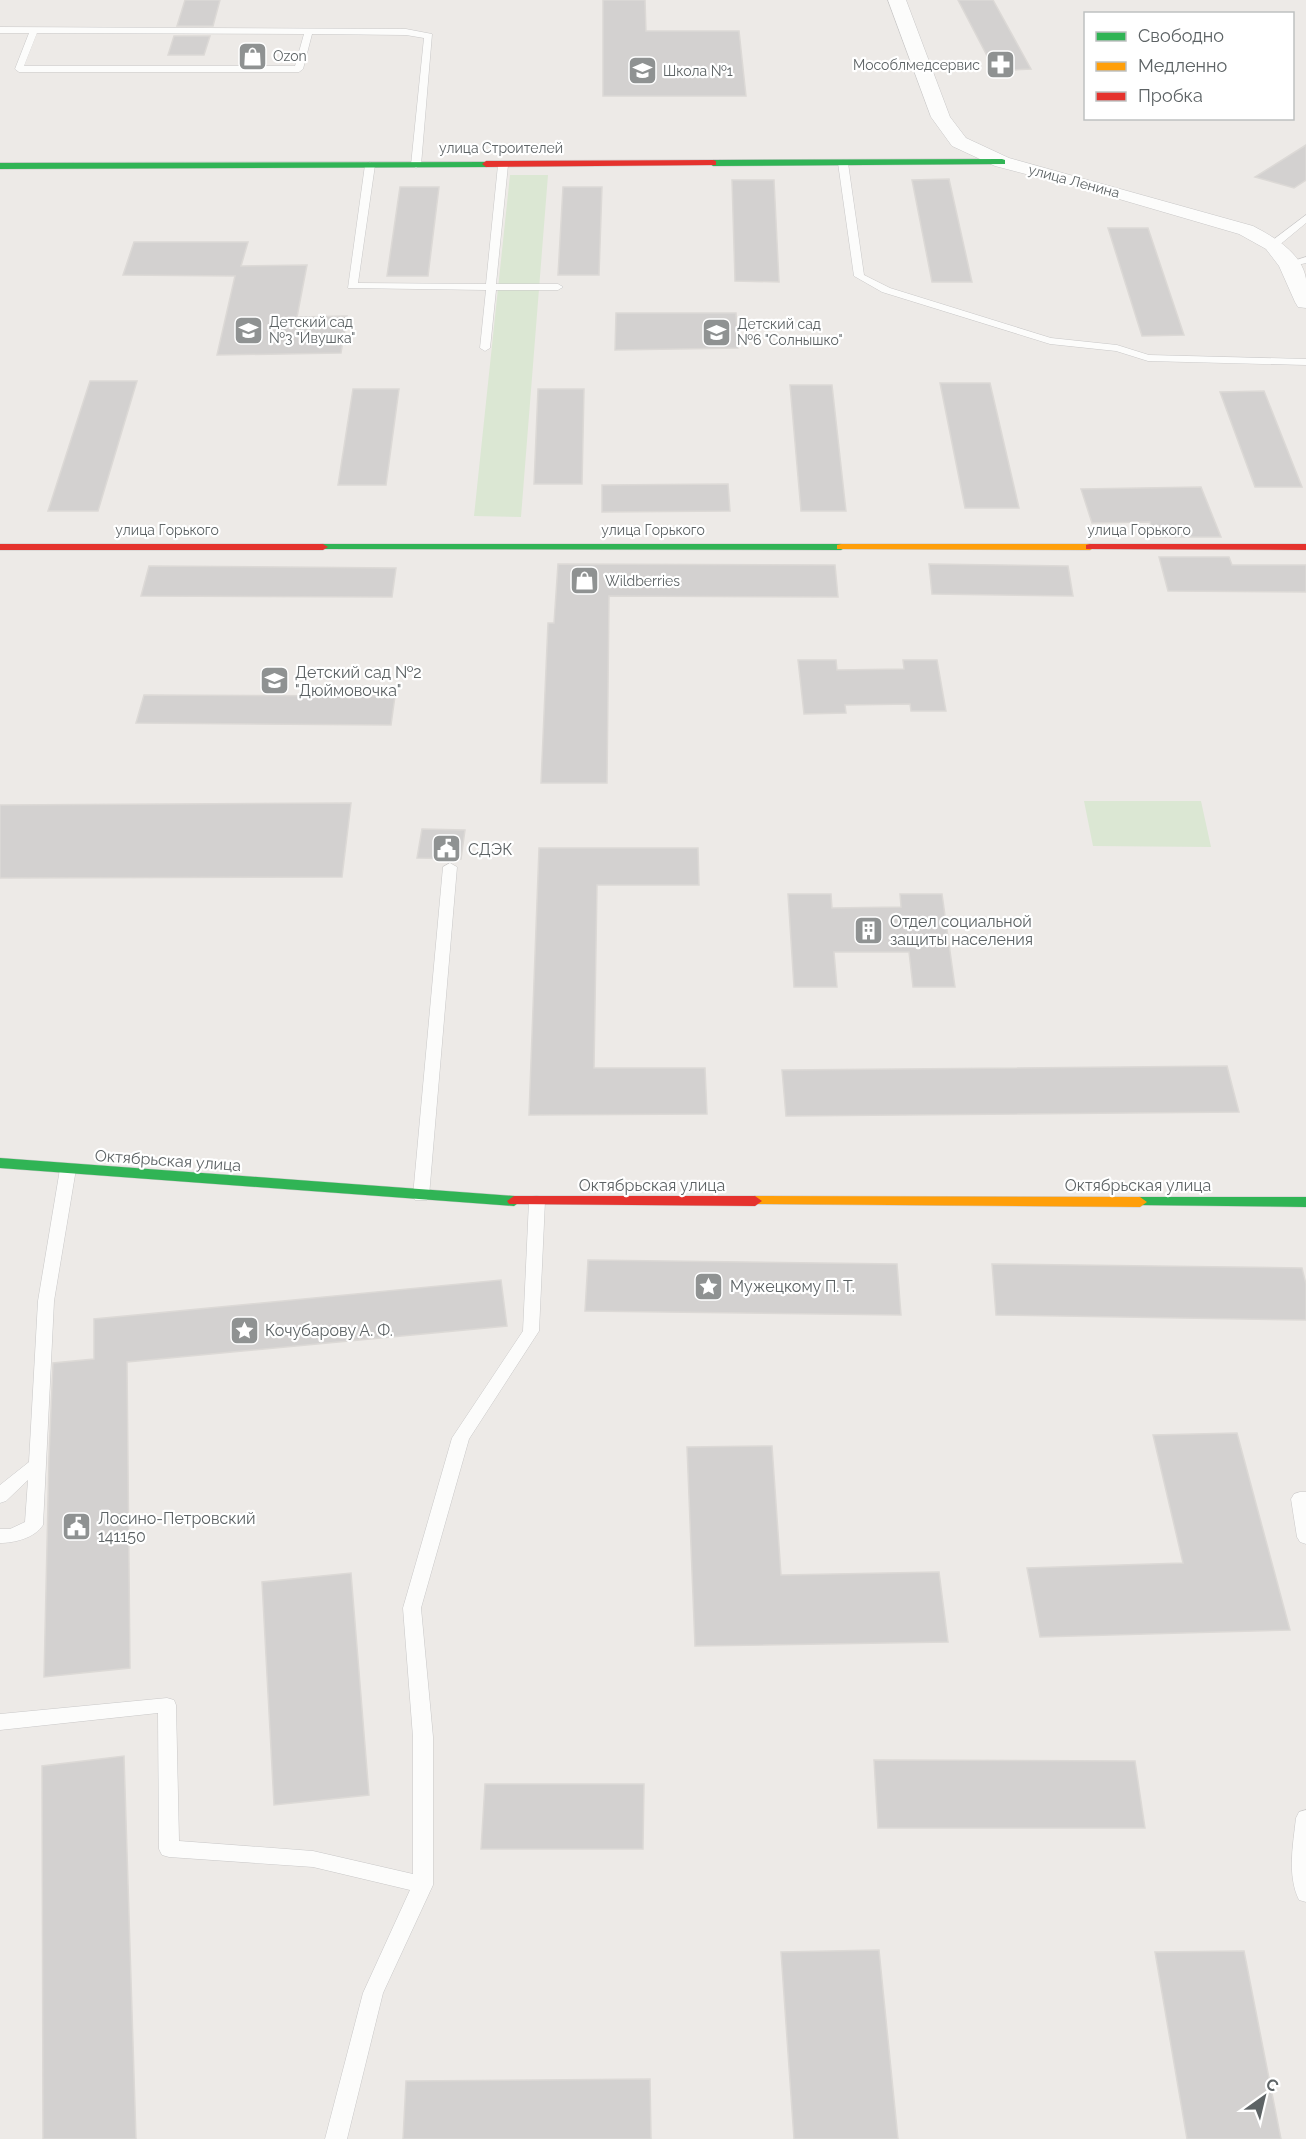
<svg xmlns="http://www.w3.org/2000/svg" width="1306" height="2139" font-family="Raleway,sans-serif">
<rect width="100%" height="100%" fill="#edeae7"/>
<!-- green -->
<path fill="#dbe7d3" d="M 510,175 L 548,175 L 521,517 L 474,516 Z
M 1084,801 L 1201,801 L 1211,847 L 1093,846 Z"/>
<!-- building -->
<path fill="#d3d1d0" stroke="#dcd9d6" stroke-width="1.5" d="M 185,0 L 220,0 L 213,26 L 177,26 Z
M 603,0 L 645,0 L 646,31 L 739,31 L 746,96 L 603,96 Z
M 958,0 L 993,0 L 1031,69 L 995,71 Z
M 174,36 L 210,36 L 204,55 L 168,55 Z
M 1306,145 L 1306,180 L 1294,188 L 1255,177 Z
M 949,179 L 972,282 L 932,282 L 912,180 Z
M 732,180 L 774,180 L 779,282 L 735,281 Z
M 400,187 L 439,187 L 428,276 L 387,276 Z
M 563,187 L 602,187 L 599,275 L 558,275 Z
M 1108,228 L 1148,228 L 1184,335 L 1142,336 Z
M 134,242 L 248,242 L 241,266 L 307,265 L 297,317 L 347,316 L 341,353 L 217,355 L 235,276 L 123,275 Z
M 616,313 L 736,313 L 738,348 L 615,350 Z
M 90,381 L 137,381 L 98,511 L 48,511 Z
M 940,383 L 990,383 L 1019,508 L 965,508 Z
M 790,385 L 832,385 L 846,511 L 801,511 Z
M 353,389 L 399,389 L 386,485 L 338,485 Z
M 538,389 L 584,389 L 582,484 L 534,484 Z
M 1264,391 L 1302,487 L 1255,487 L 1220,392 Z
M 728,484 L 730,511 L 602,512 L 602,485 Z
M 1201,487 L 1221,537 L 1154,537 L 1150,522 L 1092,523 L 1081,489 Z
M 1159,557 L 1229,557 L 1232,565 L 1306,565 L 1306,592 L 1168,591 Z
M 558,564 L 835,565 L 838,597 L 609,596 L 607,783 L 541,783 L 548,623 L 554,623 Z
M 929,564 L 1068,566 L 1073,596 L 932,594 Z
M 149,566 L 396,568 L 392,597 L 141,596 Z
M 798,660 L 836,660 L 837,670 L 904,669 L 903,660 L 937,660 L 946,711 L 911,711 L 910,704 L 845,705 L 846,713 L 804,714 Z
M 144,695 L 395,696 L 391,725 L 136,723 Z
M 351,803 L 342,877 L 0,878 L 0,805 Z
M 422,829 L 465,830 L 461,859 L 417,858 Z
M 539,848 L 698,848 L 699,885 L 597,885 L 594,1068 L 705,1068 L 707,1114 L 529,1115 Z
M 788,894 L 831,894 L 832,908 L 901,907 L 900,894 L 942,894 L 955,987 L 913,987 L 909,952 L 834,952 L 837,987 L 794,987 Z
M 1227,1066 L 1239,1112 L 786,1116 L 782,1070 Z
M 588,1260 L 897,1264 L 901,1315 L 585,1311 Z
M 992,1264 L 1302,1268 L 1306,1284 L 1306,1320 L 996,1315 Z
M 501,1280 L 507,1326 L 127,1362 L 130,1668 L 44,1677 L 49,1457 L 53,1363 L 94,1359 L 94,1319 Z
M 1237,1433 L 1290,1630 L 1040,1637 L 1027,1568 L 1183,1563 L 1153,1435 Z
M 772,1446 L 781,1575 L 939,1572 L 948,1642 L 695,1646 L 687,1447 Z
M 351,1573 L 369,1795 L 274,1805 L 262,1582 Z
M 124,1756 L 136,2139 L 43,2139 L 42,1766 Z
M 874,1760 L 1135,1761 L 1145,1828 L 878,1828 Z
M 485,1784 L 644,1784 L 643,1849 L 481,1849 Z
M 879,1950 L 898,2139 L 794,2139 L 781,1952 Z
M 1244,1951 L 1281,2139 L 1187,2139 L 1155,1952 Z
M 650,2079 L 651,2139 L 403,2139 L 406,2081 Z"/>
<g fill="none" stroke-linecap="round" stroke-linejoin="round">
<defs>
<path id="lane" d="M 0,27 L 406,29 L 432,34 L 421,165 L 416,168 L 411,165 L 424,38 L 406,35 L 312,34 L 303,69 L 299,72 L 19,72 L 15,69 L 29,33 L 0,33 ZM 37,33 L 304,34 L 295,66 L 24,66 Z
M 843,160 L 848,163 L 864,275 L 890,288 L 1051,338 L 1117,345 L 1149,355 L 1306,359 L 1306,365 L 1148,361 L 1116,351 L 1050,344 L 882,292 L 854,276 L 838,163 Z
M 370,162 L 375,165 L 358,283 L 486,284 L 498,165 L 503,162 L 508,165 L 496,284 L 558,284 L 563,287 L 558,290 L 496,290 L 490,348 L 485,351 L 480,348 L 486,290 L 348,288 L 365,165 Z
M 1306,215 L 1306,223 L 1277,247 L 1269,247 L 1269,243 Z
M 1306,257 L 1306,263 L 1289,267 L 1284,264 Z
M 450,863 L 457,867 L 429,1196 L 427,1200 L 415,1200 L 413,1196 L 443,867 Z
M 68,1164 L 76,1169 L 54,1301 L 43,1525 C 35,1538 14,1543 0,1543 L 0,1529 L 10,1529 L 25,1522 L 28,1480 L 6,1501 L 0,1503 L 0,1485 L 29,1462 L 38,1301 L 60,1169 Z
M 537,1196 L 543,1197 L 545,1201 L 539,1331 L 469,1439 L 421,1608 L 433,1737 L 433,1885 L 383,1993 L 347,2139 L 325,2139 L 363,1993 L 410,1890 L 313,1867 L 169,1857 L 162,1855 L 159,1849 L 158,1713 L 0,1730 L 0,1714 L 167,1698 L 174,1700 L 176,1705 L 179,1841 L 313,1851 L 413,1874 L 413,1737 L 403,1608 L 452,1438 L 523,1331 L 529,1201 L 531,1197 Z
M 1300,1492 L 1306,1492 L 1306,1544 L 1300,1542 L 1297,1537 L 1291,1499 L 1294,1494 Z
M 1306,1810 L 1306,1902 L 1299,1900 C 1287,1875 1293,1845 1296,1818 L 1299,1812 Z"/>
<path id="street" d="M 888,0 L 906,0 L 950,117 L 966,138 L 1009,158 L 1253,226 C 1274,237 1302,253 1306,279 C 1306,288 1306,299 1306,308 L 1298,307 L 1295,302 L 1279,266 L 1266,249 L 1239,234 L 1095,192 L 995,166 L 952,146 L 931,117 Z"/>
<path id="fast" d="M 1002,159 L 1005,160 L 1005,164 L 713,166 L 709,163 L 713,160 Z
M 489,162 L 489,166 L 486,167 L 0,169 L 0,163 Z
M 323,544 L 841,544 L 846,547 L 841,550 L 319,549 L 319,545 Z
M 0,1158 L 514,1196 L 521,1201 L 514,1206 L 0,1168 Z
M 1140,1197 L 1306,1197 L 1306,1207 L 1135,1205 L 1133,1202 L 1135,1199 Z"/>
<path id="slow" d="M 841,544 L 1090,544 L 1095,547 L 1090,550 L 837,549 L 837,545 Z
M 755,1196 L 1140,1197 L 1147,1202 L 1140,1207 L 750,1204 L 748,1201 Z"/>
<path id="jam" d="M 713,160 L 716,161 L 716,165 L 486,167 L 482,164 L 486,161 Z
M 0,544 L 323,544 L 328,547 L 323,550 L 0,550 Z
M 1090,544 L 1306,544 L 1306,550 L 1086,549 L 1086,545 Z
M 514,1196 L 755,1196 L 762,1201 L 755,1206 L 509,1204 L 507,1201 Z"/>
</defs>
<!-- lane casing -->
<use href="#lane" stroke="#c9c8c8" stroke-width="1"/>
<!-- street casing -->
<use href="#street" stroke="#c9c8c8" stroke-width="1"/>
<!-- fast casing -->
<use href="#fast" stroke="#c9c8c8" stroke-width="1"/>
<!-- slow casing -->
<use href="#slow" stroke="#c9c8c8" stroke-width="1"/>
<!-- jam casing -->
<use href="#jam" stroke="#c9c8c8" stroke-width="1"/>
<!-- lane -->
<use href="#lane" fill="#fcfcfb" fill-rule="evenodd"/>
<!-- street -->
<use href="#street" fill="#fcfcfb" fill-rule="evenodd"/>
<!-- fast -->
<use href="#fast" fill="#30b455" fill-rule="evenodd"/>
<!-- slow -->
<use href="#slow" fill="#ff9f0a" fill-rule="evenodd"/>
<!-- jam -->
<use href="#jam" fill="#e5322d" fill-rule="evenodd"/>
</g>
<!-- icons -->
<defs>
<symbol id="shop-square" viewBox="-11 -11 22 22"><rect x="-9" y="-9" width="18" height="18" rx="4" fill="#8f9292" stroke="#fff"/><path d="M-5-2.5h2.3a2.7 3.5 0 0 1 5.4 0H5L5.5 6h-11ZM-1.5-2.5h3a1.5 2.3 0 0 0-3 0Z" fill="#fff"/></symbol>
<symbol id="pharmacy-square" viewBox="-11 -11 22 22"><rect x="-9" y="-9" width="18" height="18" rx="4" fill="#8f9292" stroke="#fff"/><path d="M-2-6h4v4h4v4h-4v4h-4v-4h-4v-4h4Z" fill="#fff"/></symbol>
<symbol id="school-square" viewBox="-11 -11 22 22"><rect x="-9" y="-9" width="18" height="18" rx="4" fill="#8f9292" stroke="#fff"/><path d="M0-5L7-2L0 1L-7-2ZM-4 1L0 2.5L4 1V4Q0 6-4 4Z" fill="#fff"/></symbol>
<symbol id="civic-square" viewBox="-11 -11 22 22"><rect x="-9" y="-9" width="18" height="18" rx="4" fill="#8f9292" stroke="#fff"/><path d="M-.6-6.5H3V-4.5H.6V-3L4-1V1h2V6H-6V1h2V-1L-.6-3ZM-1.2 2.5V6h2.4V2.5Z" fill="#fff"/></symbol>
<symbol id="building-square" viewBox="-11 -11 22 22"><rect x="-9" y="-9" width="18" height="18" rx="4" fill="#8f9292" stroke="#fff"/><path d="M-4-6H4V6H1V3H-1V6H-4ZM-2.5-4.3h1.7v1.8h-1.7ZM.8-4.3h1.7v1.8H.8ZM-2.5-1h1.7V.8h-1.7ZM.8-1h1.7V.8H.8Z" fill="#fff"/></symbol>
<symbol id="sight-square" viewBox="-11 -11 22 22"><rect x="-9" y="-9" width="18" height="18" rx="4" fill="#8f9292" stroke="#fff"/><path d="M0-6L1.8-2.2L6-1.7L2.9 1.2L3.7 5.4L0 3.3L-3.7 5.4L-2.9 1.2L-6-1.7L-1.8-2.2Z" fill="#fff"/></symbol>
</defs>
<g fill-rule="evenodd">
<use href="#shop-square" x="236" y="40" width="33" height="33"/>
<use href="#pharmacy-square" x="984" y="48" width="33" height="33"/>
<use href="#school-square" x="626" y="54" width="33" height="33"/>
<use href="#school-square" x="232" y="314" width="33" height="33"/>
<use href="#school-square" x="700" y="316" width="33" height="33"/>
<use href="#shop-square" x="568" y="564" width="33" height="33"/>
<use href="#school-square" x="258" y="664" width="33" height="33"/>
<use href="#civic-square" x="430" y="832" width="33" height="33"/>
<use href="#building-square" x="852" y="914" width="33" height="33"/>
<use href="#sight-square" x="692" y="1270" width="33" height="33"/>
<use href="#sight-square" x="228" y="1314" width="33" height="33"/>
<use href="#civic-square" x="60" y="1510" width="33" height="33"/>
</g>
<g text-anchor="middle" stroke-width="4.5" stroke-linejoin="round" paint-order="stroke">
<!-- far-poi labels -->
<g font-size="14" fill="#5d6365" stroke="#fff" text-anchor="start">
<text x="273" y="61">Ozon</text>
<text x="980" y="70" text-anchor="end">Мособлмедсервис</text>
<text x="663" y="76">Школа №1</text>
<text x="269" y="327">Детский сад<tspan x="269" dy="16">№3 "Ивушка"</tspan></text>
<text x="737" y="329">Детский сад<tspan x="737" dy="16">№6 "Солнышко"</tspan></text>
<text x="605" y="586">Wildberries</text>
</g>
<!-- far-street labels -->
<g font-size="14" fill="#5d6365" stroke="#fff">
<text x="501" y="153">улица Строителей</text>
<text transform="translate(1074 181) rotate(15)" y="5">улица Ленина</text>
<text x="167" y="535">улица Горького</text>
<text x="653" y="535">улица Горького</text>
<text x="1139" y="535">улица Горького</text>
</g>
<!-- poi labels -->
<g font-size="16" fill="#5d6365" stroke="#fff" text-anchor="start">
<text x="295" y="678">Детский сад №2<tspan x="295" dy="18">"Дюймовочка"</tspan></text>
<text x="468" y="855">СДЭК</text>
<text x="890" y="927">Отдел социальной<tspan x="890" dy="18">защиты населения</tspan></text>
<text x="730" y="1292">Мужецкому П. Т.</text>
<text x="265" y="1336">Кочубарову А. Ф.</text>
<text x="98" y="1524">Лосино-Петровский<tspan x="98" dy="18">141150</tspan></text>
</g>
<!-- street labels -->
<g font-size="16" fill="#5d6365" stroke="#fff">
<text transform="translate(168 1160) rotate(4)" y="6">Октябрьская улица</text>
<text x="652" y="1191">Октябрьская улица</text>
<text x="1138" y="1191">Октябрьская улица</text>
</g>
</g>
<!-- legend -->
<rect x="1084" y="12" width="210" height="108" fill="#ffffff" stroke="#bec1c1" stroke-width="1.5"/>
<rect x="1096" y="32" width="30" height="9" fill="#30b455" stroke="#bec1c1" stroke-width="1.5"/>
<text x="1138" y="42" font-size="18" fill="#5d6365">Свободно</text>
<rect x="1096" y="62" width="30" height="9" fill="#ff9f0a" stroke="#bec1c1" stroke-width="1.5"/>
<text x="1138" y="72" font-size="18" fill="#5d6365">Медленно</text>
<rect x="1096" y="92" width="30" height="9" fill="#e5322d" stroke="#bec1c1" stroke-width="1.5"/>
<text x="1138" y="102" font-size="18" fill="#5d6365">Пробка</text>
<!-- north arrow -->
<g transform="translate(1264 2097) rotate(34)" stroke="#ffffff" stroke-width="4.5" paint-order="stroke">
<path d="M0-4.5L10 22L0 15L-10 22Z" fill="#5d6365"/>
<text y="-9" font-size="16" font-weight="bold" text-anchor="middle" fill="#5d6365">С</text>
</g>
</svg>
